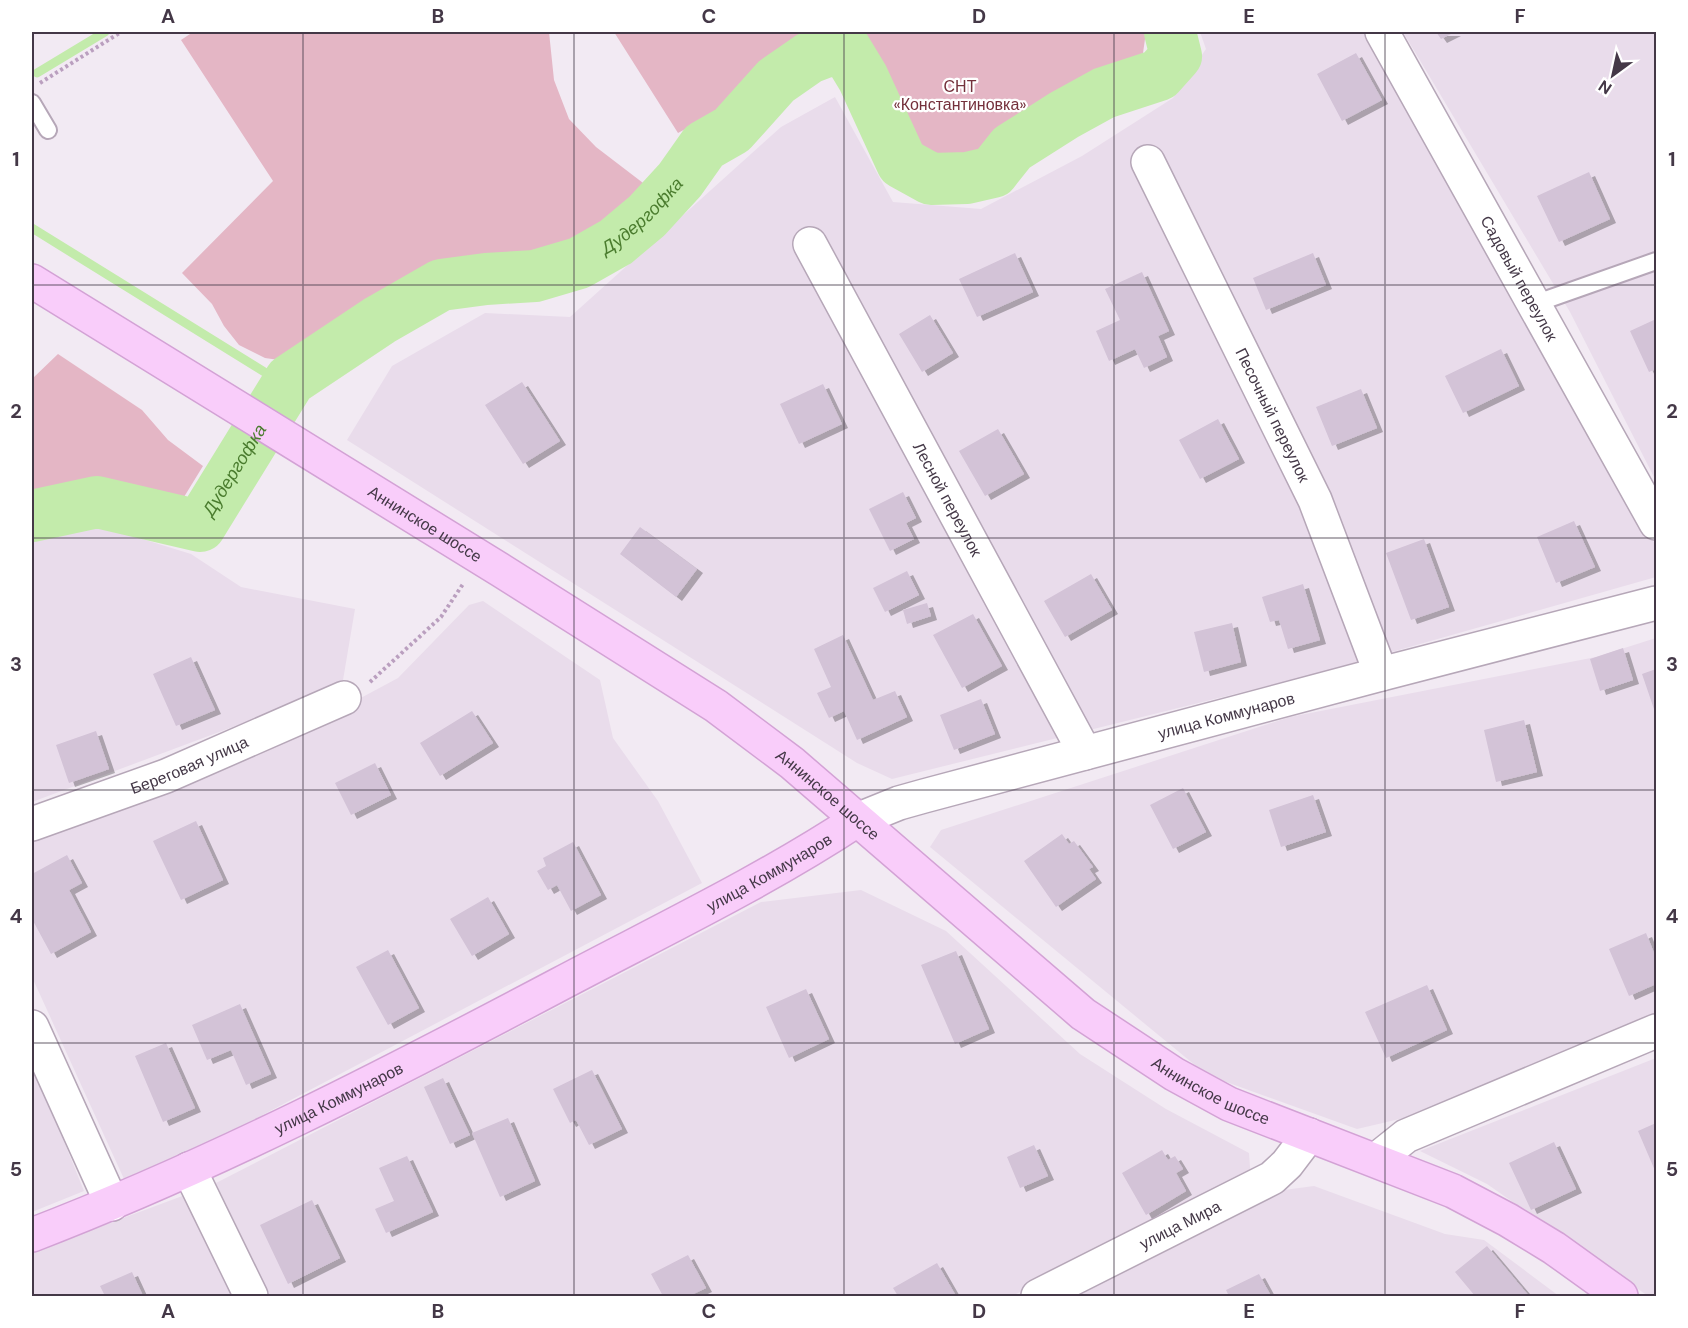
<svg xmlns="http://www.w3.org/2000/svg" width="1688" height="1328" font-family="'DM Sans',sans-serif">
<defs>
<filter id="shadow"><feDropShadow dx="6" dy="4" stdDeviation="0" flood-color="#0004"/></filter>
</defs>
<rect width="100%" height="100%" fill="#f2eaf3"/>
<!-- residential -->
<path fill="#e9dceb" d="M 1200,32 L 1368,32 L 1656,546 L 1656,577 L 1307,676 L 892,779 L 857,763 L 347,440 L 392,366 L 485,313 L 570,317 L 781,127 L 835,97 L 893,202 L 981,209 L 1082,156 L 1173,98 L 1206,49 Z
M 1403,32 L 1656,32 L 1656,481 L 1570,312 Z
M 87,522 L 191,554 L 241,587 L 355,609 L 342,686 L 32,802 L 32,538 Z
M 483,601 L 600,680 L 613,738 L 658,801 L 702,883 L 179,1159 L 124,1179 L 32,977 L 32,838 L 249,758 L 398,678 L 469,605 Z
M 1656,638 L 1656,1015 L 1421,1114 L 1357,1129 L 1207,1075 L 930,847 L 941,830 L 1290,717 L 1596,657 Z
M 861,890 L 946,931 L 1080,1054 L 1166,1109 L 1249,1153 L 1251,1181 L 1012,1296 L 270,1296 L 216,1183 L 761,902 Z
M 1656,1058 L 1656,1296 L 1648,1296 L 1487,1184 L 1420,1151 Z
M 32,1062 L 84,1191 L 32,1212 Z
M 1314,1186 L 1445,1234 L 1484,1240 L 1559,1296 L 1063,1296 L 1284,1190 Z
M 185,1195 L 232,1296 L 32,1296 L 32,1252 Z"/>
<!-- green -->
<path fill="#e4b6c5" d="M 193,32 L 549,32 L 554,80 L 569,119 L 596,147 L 647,186 L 603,229 L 573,244 L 521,257 L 455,266 L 401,280 L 356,307 L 286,361 L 265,358 L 239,345 L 224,326 L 212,304 L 182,273 L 273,181 L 181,40 Z
M 614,32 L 821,32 L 776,60 L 732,104 L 678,133 Z
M 840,32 L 1146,32 L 1143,53 L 1082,89 L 987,154 L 948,164 L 915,146 L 866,48 Z
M 58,354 L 142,410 L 168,440 L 203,466 L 176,510 L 85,488 L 32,503 L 32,379 Z"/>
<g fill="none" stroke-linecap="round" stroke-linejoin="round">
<!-- stream -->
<path stroke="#c3ebab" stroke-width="9" d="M 37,73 L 105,32
M 32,228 L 287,386"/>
<!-- river -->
<path stroke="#c3ebab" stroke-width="52" id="s1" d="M 32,516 L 97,502 L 200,526 L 290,380 L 380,320 L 441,285 L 486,279 L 535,276 L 579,263 L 616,242 L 647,216 L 680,180 L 704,146 L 732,130 L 776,81 L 809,58 L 843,45 L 863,78 L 902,163 L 931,179 L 967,178 L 993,172 L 1012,148 L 1064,115 L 1104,93 L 1159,75 L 1176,56 L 1170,32"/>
</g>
<!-- building -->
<path fill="#d3c3d7" filter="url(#shadow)" d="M 1436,32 L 1455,32 L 1441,39 Z
M 1356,53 L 1382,100 L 1342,121 L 1317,74 Z
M 1589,172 L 1610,219 L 1559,242 L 1537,196 Z
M 1015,253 L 1033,292 L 977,317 L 959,279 Z
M 1313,253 L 1326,285 L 1266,310 L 1253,278 Z
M 1142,272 L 1169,331 L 1158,336 L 1167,357 L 1144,368 L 1135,349 L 1109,361 L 1096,331 L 1120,320 L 1105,289 Z
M 930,315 L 953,353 L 922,372 L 899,334 Z
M 1656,319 L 1656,369 L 1649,372 L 1630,331 Z
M 1501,349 L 1519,386 L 1463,413 L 1445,376 Z
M 522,382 L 560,441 L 523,464 L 485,405 Z
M 823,384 L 842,424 L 799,444 L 780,404 Z
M 1361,389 L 1377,428 L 1332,446 L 1316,407 Z
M 1218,419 L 1239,459 L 1200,479 L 1179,440 Z
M 998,429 L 1024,474 L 985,496 L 959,451 Z
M 903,492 L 916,518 L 906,523 L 914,539 L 890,551 L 869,509 Z
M 1574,521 L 1595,567 L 1556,583 L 1537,537 Z
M 640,527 L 697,569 L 676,597 L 620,554 Z
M 1424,539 L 1449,607 L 1411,620 L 1386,553 Z
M 907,571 L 919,595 L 885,612 L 873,588 Z
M 1091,574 L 1112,610 L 1065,637 L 1044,601 Z
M 1303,584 L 1320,640 L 1288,649 L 1279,620 L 1270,622 L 1262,597 Z
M 927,603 L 931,616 L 907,624 L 903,610 Z
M 973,614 L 1002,666 L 962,688 L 933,635 Z
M 1232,623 L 1241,662 L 1204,672 L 1194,632 Z
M 843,635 L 873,700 L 895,691 L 907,717 L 857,740 L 844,711 L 829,718 L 817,693 L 831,687 L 814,649 Z
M 1623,648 L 1633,680 L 1600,691 L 1590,659 Z
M 191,657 L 215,710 L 176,726 L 153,674 Z
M 1656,669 L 1656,715 L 1642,674 Z
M 981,699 L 995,734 L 954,750 L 940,715 Z
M 472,711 L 493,743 L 440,776 L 420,743 Z
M 1524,720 L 1537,772 L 1496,782 L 1484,730 Z
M 96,731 L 109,769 L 69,783 L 56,745 Z
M 375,763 L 391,795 L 351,815 L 335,783 Z
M 1183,788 L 1206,832 L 1173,849 L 1150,805 Z
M 1313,795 L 1326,832 L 1281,847 L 1269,810 Z
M 196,821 L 223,880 L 181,900 L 153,841 Z
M 1062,834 L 1069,844 L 1074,841 L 1093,867 L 1089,869 L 1096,879 L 1056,907 L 1024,861 Z
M 573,842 L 601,895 L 571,911 L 557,885 L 548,890 L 537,871 L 546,866 L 543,858 Z
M 67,855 L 82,883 L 69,890 L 91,932 L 51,954 L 32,919 L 32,874 Z
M 488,897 L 509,934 L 472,956 L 450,919 Z
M 1646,933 L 1656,958 L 1656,984 L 1629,996 L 1609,949 Z
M 388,950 L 419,1008 L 388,1025 L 356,967 Z
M 956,951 L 989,1029 L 955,1044 L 921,965 Z
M 1427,985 L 1447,1030 L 1386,1058 L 1365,1012 Z
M 806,989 L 829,1039 L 789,1058 L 766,1007 Z
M 240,1004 L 271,1074 L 246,1085 L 231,1050 L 207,1060 L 192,1025 Z
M 166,1043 L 195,1108 L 163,1122 L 135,1056 Z
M 592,1070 L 622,1129 L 589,1145 L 576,1120 L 570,1123 L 553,1089 Z
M 443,1078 L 470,1135 L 450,1144 L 424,1087 Z
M 508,1118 L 535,1181 L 500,1197 L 472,1133 Z
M 1656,1123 L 1656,1173 L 1638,1131 Z
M 1554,1142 L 1576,1189 L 1531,1210 L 1509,1163 Z
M 1034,1145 L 1048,1176 L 1020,1188 L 1007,1157 Z
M 1162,1150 L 1168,1160 L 1175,1156 L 1183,1169 L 1176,1173 L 1186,1191 L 1146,1215 L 1122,1173 Z
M 407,1156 L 433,1212 L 386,1233 L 375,1209 L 394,1201 L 379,1168 Z
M 312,1200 L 340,1258 L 288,1284 L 260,1225 Z
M 1487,1246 L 1529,1296 L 1475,1296 L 1455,1272 Z
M 688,1255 L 706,1288 L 689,1296 L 663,1296 L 651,1274 Z
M 937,1263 L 956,1296 L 898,1296 L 893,1288 Z
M 132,1272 L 143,1296 L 105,1296 L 100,1286 Z
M 1259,1274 L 1271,1296 L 1229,1296 L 1226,1290 Z"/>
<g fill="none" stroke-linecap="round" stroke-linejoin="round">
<defs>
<path id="lane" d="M 32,103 L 48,130
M 1534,304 L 1656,261"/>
<g id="street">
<path id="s2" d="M 1382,32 L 1656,523"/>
<path id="s3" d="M 1148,162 L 1315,500 L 1381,674"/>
<path id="s4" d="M 810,244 L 1085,753"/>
<path id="s5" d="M 857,820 L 899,803 L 924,796 L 1381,674 L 1656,603"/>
<path id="s6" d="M 32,824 L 166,776 L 344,698"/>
<path d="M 32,1027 L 112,1204"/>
<path d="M 1376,1160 L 1406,1136 L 1656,1031"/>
<path d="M 189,1169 L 251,1296"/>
<path id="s7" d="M 1038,1296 L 1272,1178 L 1287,1164 L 1309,1135"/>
</g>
<g id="secondary">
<path id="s8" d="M 32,281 L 502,571 L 716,706 L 792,763 L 1083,1014 L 1174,1074 L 1229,1104 L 1453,1191 L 1508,1220 L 1554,1248 L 1621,1296"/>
<path id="s9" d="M 32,1235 C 214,1165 388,1075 560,984 C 660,931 763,882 857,820"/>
</g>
</defs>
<!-- lane casing -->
<use href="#lane" stroke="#b6a7b8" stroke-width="20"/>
<!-- street casing -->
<use href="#street" stroke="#b6a7b8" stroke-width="36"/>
<!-- secondary casing -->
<use href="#secondary" stroke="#d3a2d5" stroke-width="36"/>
<!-- path -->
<path stroke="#ba9fbf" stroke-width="4" stroke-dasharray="3 3" stroke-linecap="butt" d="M 40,83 L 121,32
M 370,682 L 441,617 L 463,584"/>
<!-- lane -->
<use href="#lane" stroke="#fff" stroke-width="16"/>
<!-- street -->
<use href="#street" stroke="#fff" stroke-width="33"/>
<!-- secondary -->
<use href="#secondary" stroke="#f9cdfa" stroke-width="33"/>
</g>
<!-- grid -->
<path fill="none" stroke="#443847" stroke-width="1.5" stroke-opacity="0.55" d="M 303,32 L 303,1296M 574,32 L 574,1296M 844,32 L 844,1296M 1114,32 L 1114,1296M 1385,32 L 1385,1296M 32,285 L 1656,285M 32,538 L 1656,538M 32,790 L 1656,790M 32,1043 L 1656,1043"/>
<g text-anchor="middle" stroke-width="4.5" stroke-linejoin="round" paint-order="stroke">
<!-- park labels -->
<g font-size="16" fill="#74303b" stroke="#fff">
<text x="960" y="92">СНТ<tspan x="960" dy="18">«Константиновка»</tspan></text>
</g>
<!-- street labels -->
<g font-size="16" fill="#443847" stroke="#fff">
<text dy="6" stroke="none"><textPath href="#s2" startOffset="282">Садовый переулок</textPath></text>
<text dy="6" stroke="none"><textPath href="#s3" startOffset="282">Песочный переулок</textPath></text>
<text dy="6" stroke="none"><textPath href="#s4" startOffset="290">Лесной переулок</textPath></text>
<text dy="6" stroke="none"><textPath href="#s8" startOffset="462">Аннинское шоссе</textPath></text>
<text dy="6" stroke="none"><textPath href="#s5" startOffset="384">улица Коммунаров</textPath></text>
<text dy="6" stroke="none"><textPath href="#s6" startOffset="168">Береговая улица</textPath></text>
<text dy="6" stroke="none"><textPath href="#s8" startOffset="948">Аннинское шоссе</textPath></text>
<text dy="6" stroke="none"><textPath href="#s9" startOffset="822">улица Коммунаров</textPath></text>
<text dy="6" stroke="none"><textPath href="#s8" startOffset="1434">Аннинское шоссе</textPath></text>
<text dy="6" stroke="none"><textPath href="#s9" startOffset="336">улица Коммунаров</textPath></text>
<text dy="6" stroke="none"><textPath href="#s7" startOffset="159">улица Мира</textPath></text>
</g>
<!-- water labels -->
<g font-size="18" font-style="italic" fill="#4a7c2e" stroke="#fff">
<text dy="6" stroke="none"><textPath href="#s1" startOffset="742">Дудергофка</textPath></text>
<text dy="6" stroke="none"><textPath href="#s1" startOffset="238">Дудергофка</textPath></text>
</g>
</g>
<!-- border -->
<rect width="1688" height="1328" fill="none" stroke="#ffffff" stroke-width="66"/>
<!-- north arrow -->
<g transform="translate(1613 75) rotate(213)" stroke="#ffffff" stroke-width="4.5" paint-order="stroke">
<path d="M0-4.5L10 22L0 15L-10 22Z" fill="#443847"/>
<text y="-9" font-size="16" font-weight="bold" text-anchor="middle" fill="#443847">N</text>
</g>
<rect x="33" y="33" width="1622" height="1262" fill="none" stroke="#443847" stroke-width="2"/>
<g font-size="20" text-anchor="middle" font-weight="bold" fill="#443847">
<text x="168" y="23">A</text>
<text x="438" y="23">B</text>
<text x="709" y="23">C</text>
<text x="979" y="23">D</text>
<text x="1249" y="23">E</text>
<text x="1520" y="23">F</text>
<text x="16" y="166">1</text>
<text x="1672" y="166">1</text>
<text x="16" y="418">2</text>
<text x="1672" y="418">2</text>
<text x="16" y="671">3</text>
<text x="1672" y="671">3</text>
<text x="16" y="923">4</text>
<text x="1672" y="923">4</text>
<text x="16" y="1176">5</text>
<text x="1672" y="1176">5</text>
<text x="168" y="1318">A</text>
<text x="438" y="1318">B</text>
<text x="709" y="1318">C</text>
<text x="979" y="1318">D</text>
<text x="1249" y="1318">E</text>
<text x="1520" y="1318">F</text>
</g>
</svg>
